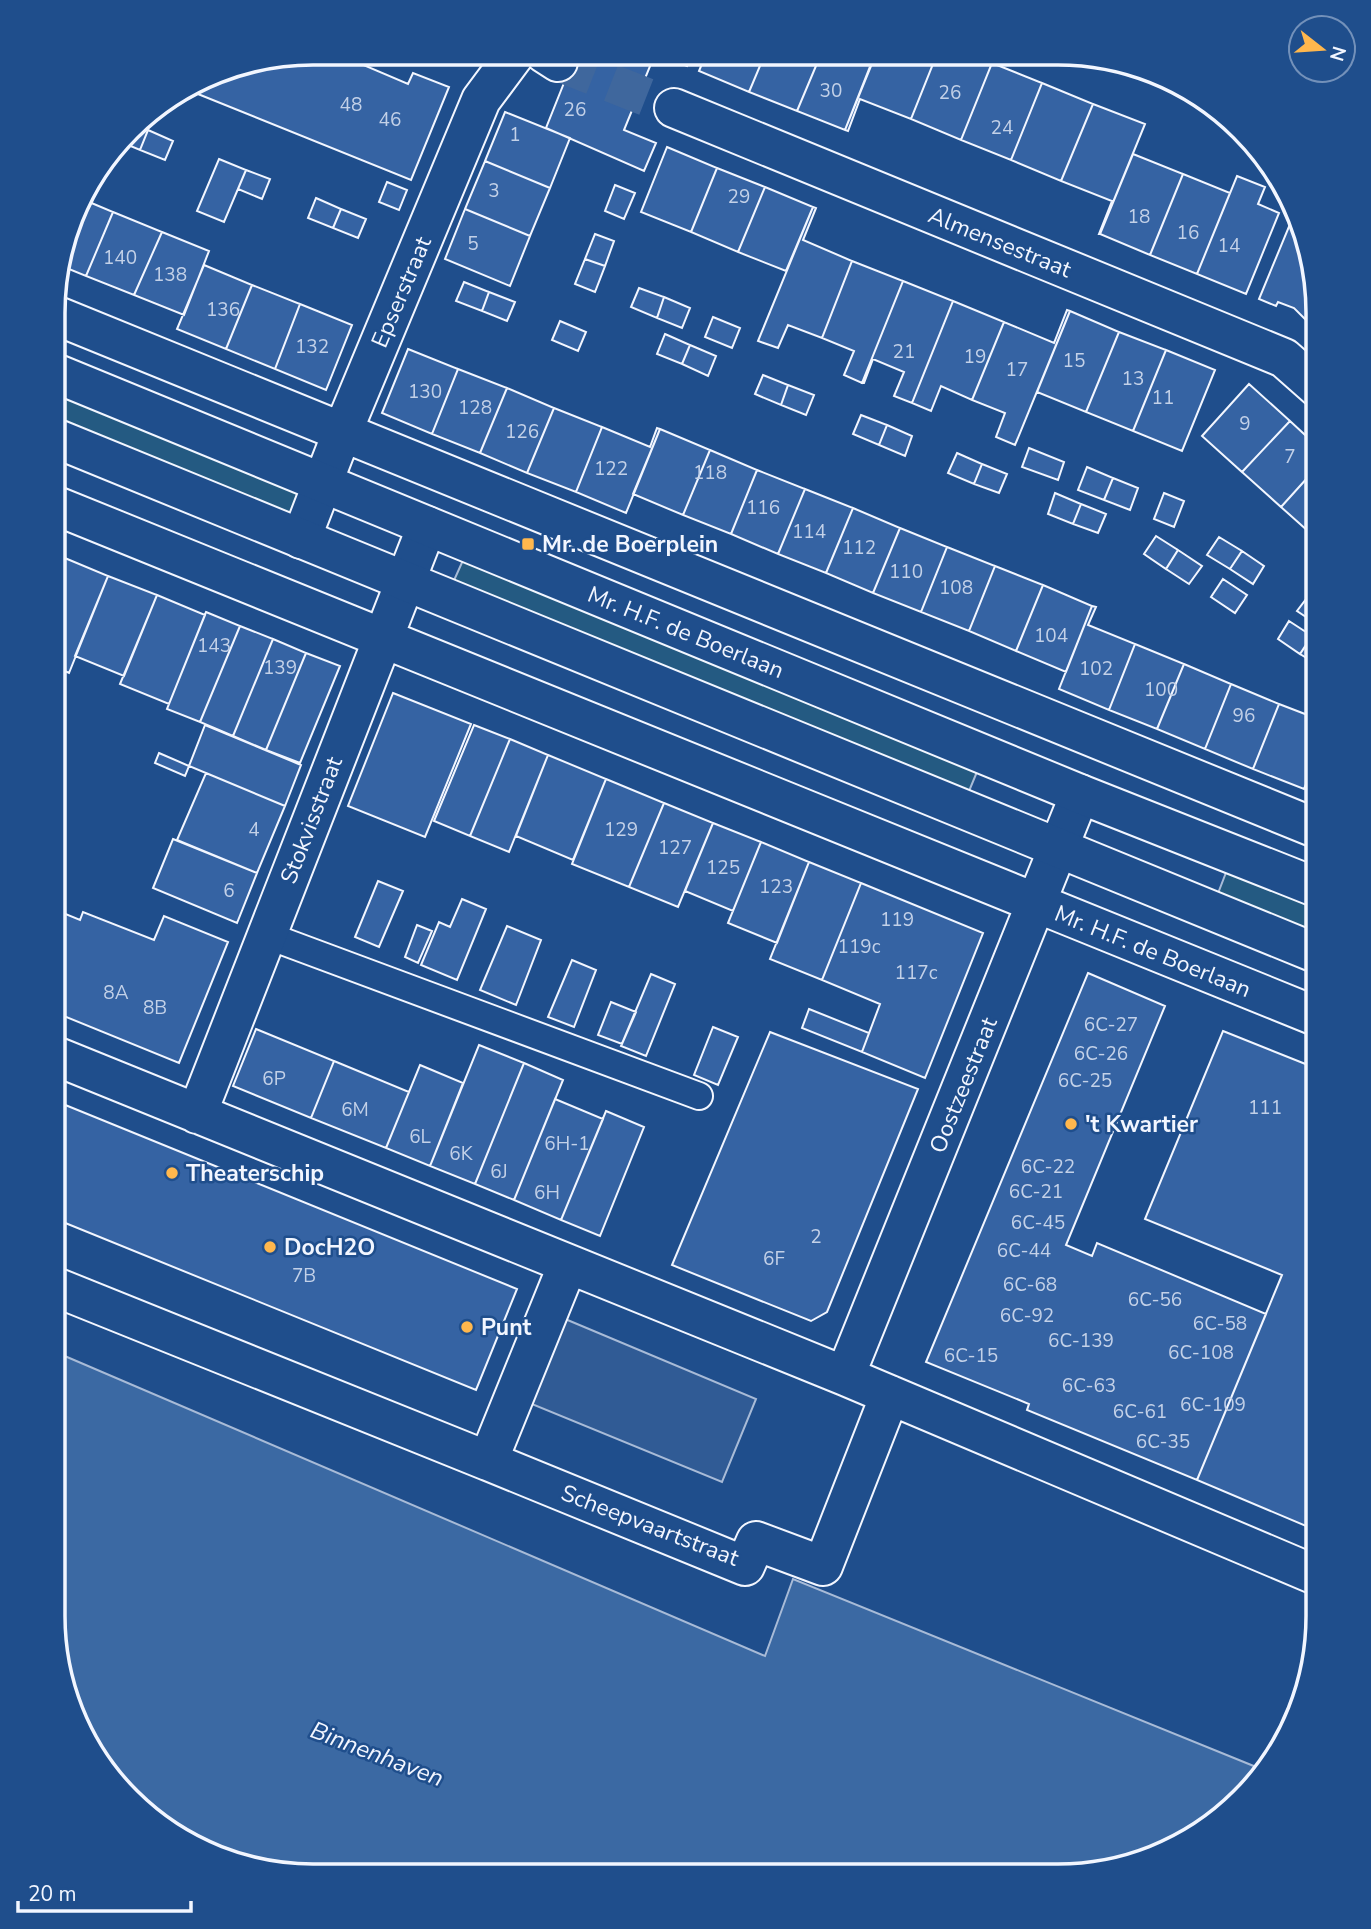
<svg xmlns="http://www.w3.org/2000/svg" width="1371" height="1929" font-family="'Nunito Sans',sans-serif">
<rect width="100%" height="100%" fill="#1f4e8c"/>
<!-- green -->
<path fill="#245a82" stroke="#a8bbd7" stroke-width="2" d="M 55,391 L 308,494 L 297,521 L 55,422 Z
M 464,558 L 979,767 L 967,796 L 451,587 Z
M 1227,870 L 1318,907 L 1318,938 L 1217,896 Z"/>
<!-- parking -->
<path fill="#305b95" stroke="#a8bbd7" stroke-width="2" d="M 558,1316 L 756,1399 L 722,1482 L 522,1400 Z"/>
<!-- water -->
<path fill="#3b69a3" stroke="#a8bbd7" stroke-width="2" d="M 53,1351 L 765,1656 L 793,1579 L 1266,1771 L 1229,1812 L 1173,1850 L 1058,1876 L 279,1874 L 168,1832 L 117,1787 L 79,1731 L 53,1616 Z"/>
<!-- building -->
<path fill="#3563a3" stroke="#f2f6ff" stroke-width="2" d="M 313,52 L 362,53 L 364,53 L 361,64 L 408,84 L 413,73 L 449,87 L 411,180 L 188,90 L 229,66 Z
M 576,53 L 655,54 L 624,130 L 656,143 L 644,171 L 546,128 Z
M 657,54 L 692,54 L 687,66 Z
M 706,54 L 765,54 L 749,92 L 699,71 Z
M 765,54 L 821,54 L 797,111 L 749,92 Z
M 821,54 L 841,54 L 871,66 L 845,130 L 797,111 Z
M 875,54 L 937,54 L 911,119 L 860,99 L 848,131 L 845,130 Z
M 937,54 L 972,54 L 992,63 L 961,140 L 911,119 Z
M 992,63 L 1042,83 L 1011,160 L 961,140 Z
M 1140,68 L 1166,77 L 1164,82 L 1138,72 Z
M 1166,77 L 1191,92 L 1190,93 L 1164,82 Z
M 1042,83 L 1093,104 L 1061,181 L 1011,160 Z
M 1093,104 L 1145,124 L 1100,234 L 1099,234 L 1112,201 L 1061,181 Z
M 505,112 L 570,138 L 550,188 L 485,161 Z
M 135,125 L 148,130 L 140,150 L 121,142 Z
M 148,130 L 173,141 L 165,160 L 140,150 Z
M 667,147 L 717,168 L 691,232 L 641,212 Z
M 1133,154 L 1183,174 L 1150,255 L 1100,234 Z
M 219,159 L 246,170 L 224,222 L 197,211 Z
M 485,161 L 550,188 L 530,236 L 465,209 Z
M 717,168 L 765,187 L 738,252 L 691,232 Z
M 246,170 L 270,179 L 262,199 L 238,189 Z
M 1183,174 L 1230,193 L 1197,274 L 1150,255 Z
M 1237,176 L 1265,187 L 1258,204 L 1279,213 L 1246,294 L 1197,274 Z
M 387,182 L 407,190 L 399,210 L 379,202 Z
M 615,185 L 635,193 L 624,219 L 605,211 Z
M 765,187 L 813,207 L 786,271 L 738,252 Z
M 316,198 L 341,209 L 333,228 L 308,218 Z
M 82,199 L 113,212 L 86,276 L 59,265 Z
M 813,207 L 816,208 L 803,240 L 852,261 L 822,338 L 788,325 L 778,348 L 758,341 Z
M 341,209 L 366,219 L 358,238 L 333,228 Z
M 465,209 L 530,236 L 510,286 L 445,259 Z
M 113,212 L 162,232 L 134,295 L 86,276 Z
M 1295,212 L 1318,313 L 1318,332 L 1294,308 L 1278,302 L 1276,306 L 1259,299 Z
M 162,232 L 209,251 L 184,315 L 134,295 Z
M 595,234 L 614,241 L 605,266 L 585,259 Z
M 585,259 L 605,266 L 595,292 L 575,284 Z
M 852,261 L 903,281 L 862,383 L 844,375 L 854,351 L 822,338 Z
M 204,265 L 252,285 L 226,349 L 177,329 Z
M 903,281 L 953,301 L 912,403 L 894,396 L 904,372 L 873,359 L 864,383 L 862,383 Z
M 464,282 L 489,292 L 482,311 L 456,301 Z
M 252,285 L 300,304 L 275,369 L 226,349 Z
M 639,288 L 664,297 L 657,318 L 631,307 Z
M 489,292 L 515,302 L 507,321 L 482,311 Z
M 664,297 L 690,308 L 682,328 L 657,318 Z
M 953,301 L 1004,322 L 972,400 L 941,386 L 931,411 L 912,403 Z
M 300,304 L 352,325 L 326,390 L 275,369 Z
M 1067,310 L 1070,311 L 1015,445 L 996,437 L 1005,413 L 972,400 L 1004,322 L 1054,343 Z
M 1070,311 L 1119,332 L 1086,412 L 1037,392 Z
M 713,317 L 740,328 L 732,348 L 705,337 Z
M 560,321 L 586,332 L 578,351 L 552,340 Z
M 1119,332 L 1166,350 L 1133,431 L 1086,412 Z
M 665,334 L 690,345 L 682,364 L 657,354 Z
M 690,345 L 716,356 L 708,376 L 682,364 Z
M 408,349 L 458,369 L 432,434 L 382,413 Z
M 1166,350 L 1215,370 L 1182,451 L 1133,431 Z
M 458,369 L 507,388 L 480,453 L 432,434 Z
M 763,375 L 788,385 L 781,405 L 755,394 Z
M 1249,384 L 1290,421 L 1242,472 L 1202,436 Z
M 788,385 L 814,395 L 806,415 L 781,405 Z
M 507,388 L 554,408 L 527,473 L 480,453 Z
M 554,408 L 602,427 L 576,492 L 527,473 Z
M 861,415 L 887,425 L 879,445 L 853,434 Z
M 1290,421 L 1318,447 L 1318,466 L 1281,507 L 1242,472 Z
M 887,425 L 912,436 L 905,456 L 879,445 Z
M 602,427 L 650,447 L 657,428 L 660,429 L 626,513 L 576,492 Z
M 660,429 L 710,450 L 683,515 L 633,494 Z
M 1029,448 L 1064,462 L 1058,480 L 1022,467 Z
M 710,450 L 757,470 L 731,534 L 683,515 Z
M 957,453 L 982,464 L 974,484 L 948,473 Z
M 982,464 L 1007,474 L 999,493 L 974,484 Z
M 1318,466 L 1318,540 L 1281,507 Z
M 1087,467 L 1113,478 L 1104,500 L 1078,490 Z
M 757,470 L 805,489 L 778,554 L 731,534 Z
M 1113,478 L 1138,488 L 1130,510 L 1104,500 Z
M 805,489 L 853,508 L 826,573 L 778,554 Z
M 1055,493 L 1081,504 L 1073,524 L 1048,514 Z
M 1164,493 L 1184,501 L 1174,527 L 1154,519 Z
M 1081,504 L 1106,514 L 1098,533 L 1073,524 Z
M 853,508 L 900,528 L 873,593 L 826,573 Z
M 900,528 L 947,547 L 921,612 L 873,593 Z
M 1156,536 L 1178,550 L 1166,569 L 1144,554 Z
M 1219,537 L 1242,551 L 1230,569 L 1207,555 Z
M 947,547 L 995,566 L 969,631 L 921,612 Z
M 1178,550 L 1202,566 L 1189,584 L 1166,569 Z
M 1242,551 L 1264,566 L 1253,584 L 1230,569 Z
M 60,556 L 108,576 L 69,673 L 54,666 L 54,571 Z
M 995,566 L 1043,585 L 1016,651 L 969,631 Z
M 108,576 L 157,595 L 124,676 L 75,656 Z
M 1223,579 L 1247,595 L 1235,613 L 1211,597 Z
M 1043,585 L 1092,606 L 1066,672 L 1016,651 Z
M 1310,594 L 1318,600 L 1318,625 L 1297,611 Z
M 157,595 L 205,615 L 169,704 L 120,684 Z
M 1092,606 L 1096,607 L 1088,625 L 1135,644 L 1109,710 L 1059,689 Z
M 206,612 L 240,626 L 200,722 L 167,709 Z
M 1289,621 L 1312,636 L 1300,654 L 1278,639 Z
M 240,626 L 273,639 L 233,736 L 200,722 Z
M 1312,636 L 1318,640 L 1318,665 L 1300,654 Z
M 273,639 L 306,653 L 266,750 L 233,736 Z
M 1135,644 L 1184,664 L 1157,729 L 1109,710 Z
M 306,653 L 340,666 L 300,763 L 266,750 Z
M 1184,664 L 1231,684 L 1205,749 L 1157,729 Z
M 1231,684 L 1279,704 L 1253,769 L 1205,749 Z
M 393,693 L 471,724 L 425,837 L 348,806 Z
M 1279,704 L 1318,719 L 1318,754 L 1304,789 L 1253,769 Z
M 205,725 L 301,765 L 285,806 L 189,766 Z
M 474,725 L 510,739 L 470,836 L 434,821 Z
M 510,739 L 548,755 L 509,852 L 470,836 Z
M 159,753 L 189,766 L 185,776 L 155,763 Z
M 548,755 L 606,779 L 573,860 L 516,836 Z
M 206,773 L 285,806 L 257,873 L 177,840 Z
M 606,779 L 664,803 L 629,887 L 572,864 Z
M 664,803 L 713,823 L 678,907 L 629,887 Z
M 713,823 L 761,842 L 733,911 L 685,891 Z
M 173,839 L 257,873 L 237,923 L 153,888 Z
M 761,842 L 809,862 L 777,943 L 728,923 Z
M 809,862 L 861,883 L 822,980 L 770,959 Z
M 378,881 L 403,891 L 379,947 L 355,937 Z
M 861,883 L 983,933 L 925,1078 L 862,1052 L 880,1004 L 822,980 Z
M 54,888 L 61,891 L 54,909 Z
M 462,899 L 486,909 L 457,980 L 421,965 L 439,922 L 450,927 Z
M 57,901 L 61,902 L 58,911 L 80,920 L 83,912 L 154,940 L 164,916 L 228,942 L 179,1063 L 54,1012 L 54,909 Z
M 417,925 L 432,931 L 418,963 L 405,957 Z
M 507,926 L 541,940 L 516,1005 L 480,990 Z
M 572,960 L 596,970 L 574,1027 L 548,1017 Z
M 1088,973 L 1165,1006 L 1066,1245 L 1092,1256 L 1097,1243 L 1266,1314 L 1197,1480 L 1027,1410 L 1029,1404 L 926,1362 Z
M 651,974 L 675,984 L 646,1056 L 621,1046 Z
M 611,1002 L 636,1012 L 622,1044 L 598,1035 Z
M 809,1009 L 869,1033 L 862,1052 L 802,1028 Z
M 713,1027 L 738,1037 L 718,1085 L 694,1075 Z
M 256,1029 L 334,1061 L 311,1118 L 233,1086 Z
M 1223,1031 L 1318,1069 L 1318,1531 L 1197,1480 L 1282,1275 L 1145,1219 Z
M 770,1032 L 918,1089 L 827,1312 L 811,1321 L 672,1265 Z
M 479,1045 L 524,1063 L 475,1184 L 430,1166 Z
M 334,1061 L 409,1092 L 386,1148 L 311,1118 Z
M 524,1063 L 563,1080 L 514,1200 L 475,1184 Z
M 420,1065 L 463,1083 L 430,1166 L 386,1148 Z
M 555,1099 L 603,1119 L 561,1220 L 514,1200 Z
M 53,1100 L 517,1289 L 476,1390 L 53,1218 Z
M 606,1111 L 644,1127 L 600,1236 L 561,1220 Z"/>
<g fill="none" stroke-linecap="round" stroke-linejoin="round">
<!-- street-tunnel -->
<path stroke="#3f679d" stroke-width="38" stroke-dasharray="38 19" stroke-linecap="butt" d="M 558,62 L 674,108"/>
<defs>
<path id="lane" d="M 266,935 L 699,1096"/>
<path id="street" d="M 544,53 L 558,62
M 674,108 L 1284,358 L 1318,388
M 55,315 L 1318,829
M 54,505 L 1318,1017
M 301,539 L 342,433 L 481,100 L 516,53
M 53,1055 L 845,1376 L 1318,1576
M 197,1114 L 427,526
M 53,1286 L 488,1461 L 568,1264
M 845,1376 L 1080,794
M 488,1461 L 745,1566 L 756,1541 L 823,1566 L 890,1395"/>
<path id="secondary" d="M 55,373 L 1080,794 L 1318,888
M 55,438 L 1318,954"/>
</defs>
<!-- lane casing -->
<use href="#lane" stroke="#f2f6ff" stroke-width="30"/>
<!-- street casing -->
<use href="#street" stroke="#f2f6ff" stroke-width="42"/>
<!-- secondary casing -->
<use href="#secondary" stroke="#f2f6ff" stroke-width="42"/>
<!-- lane -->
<use href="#lane" stroke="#1f4e8c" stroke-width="26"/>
<!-- street -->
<use href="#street" stroke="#1f4e8c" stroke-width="38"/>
<!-- secondary -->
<use href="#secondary" stroke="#1f4e8c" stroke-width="38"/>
</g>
<!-- markers -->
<g fill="#ffb74d" stroke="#1f4e8c" stroke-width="2.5">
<rect x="521" y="537" width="14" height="14" rx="3.5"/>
<circle cx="1071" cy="1124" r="7"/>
<circle cx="172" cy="1173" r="7"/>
<circle cx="270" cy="1247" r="7"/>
<circle cx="467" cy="1327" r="7"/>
</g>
<g text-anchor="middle" stroke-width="5" stroke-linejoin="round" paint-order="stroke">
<!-- number labels -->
<g font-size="19" fill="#c3d1e8">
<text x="831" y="97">30</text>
<text x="950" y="99">26</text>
<text x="351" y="111">48</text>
<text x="575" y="116">26</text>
<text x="390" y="126">46</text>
<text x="1002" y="134">24</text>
<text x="515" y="141">1</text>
<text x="494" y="197">3</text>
<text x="739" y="203">29</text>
<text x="1139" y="223">18</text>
<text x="1188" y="239">16</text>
<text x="473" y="250">5</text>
<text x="1229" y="252">14</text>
<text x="120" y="264">140</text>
<text x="170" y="281">138</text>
<text x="223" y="316">136</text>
<text x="312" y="353">132</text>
<text x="904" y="358">21</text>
<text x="975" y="363">19</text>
<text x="1074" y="367">15</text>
<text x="1017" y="376">17</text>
<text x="1133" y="385">13</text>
<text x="425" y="398">130</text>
<text x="1163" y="404">11</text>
<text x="475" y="414">128</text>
<text x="1245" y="430">9</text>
<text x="522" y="438">126</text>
<text x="1290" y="463">7</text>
<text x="611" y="475">122</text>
<text x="710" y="479">118</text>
<text x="763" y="514">116</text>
<text x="809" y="538">114</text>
<text x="859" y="554">112</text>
<text x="906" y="578">110</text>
<text x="956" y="594">108</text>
<text x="1051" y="642">104</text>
<text x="214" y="652">143</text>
<text x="280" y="674">139</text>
<text x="1096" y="675">102</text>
<text x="1161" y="696">100</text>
<text x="1244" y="722">96</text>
<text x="254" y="836">4</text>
<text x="621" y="836">129</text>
<text x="675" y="854">127</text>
<text x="723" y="874">125</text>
<text x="776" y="893">123</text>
<text x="229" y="897">6</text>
<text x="897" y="926">119</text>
<text x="859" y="953">119c</text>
<text x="916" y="979">117c</text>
<text x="116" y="999">8A</text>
<text x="155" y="1014">8B</text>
<text x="1111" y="1031">6C-27</text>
<text x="1101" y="1060">6C-26</text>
<text x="274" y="1085">6P</text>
<text x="1085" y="1087">6C-25</text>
<text x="1265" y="1114">111</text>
<text x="355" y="1116">6M</text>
<text x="420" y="1143">6L</text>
<text x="567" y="1150">6H-1</text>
<text x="461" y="1160">6K</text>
<text x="1048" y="1173">6C-22</text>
<text x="499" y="1178">6J</text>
<text x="1036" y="1198">6C-21</text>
<text x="547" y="1199">6H</text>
<text x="1038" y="1229">6C-45</text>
<text x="816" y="1243">2</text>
<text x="1024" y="1257">6C-44</text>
<text x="774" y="1265">6F</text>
<text x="304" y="1282">7B</text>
<text x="1030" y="1291">6C-68</text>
<text x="1155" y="1306">6C-56</text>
<text x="1027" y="1322">6C-92</text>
<text x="1220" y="1330">6C-58</text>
<text x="1081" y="1347">6C-139</text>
<text x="1201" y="1359">6C-108</text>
<text x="971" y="1362">6C-15</text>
<text x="1089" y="1392">6C-63</text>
<text x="1213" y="1411">6C-109</text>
<text x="1140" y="1418">6C-61</text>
<text x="1163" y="1448">6C-35</text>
</g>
<!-- street labels -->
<g font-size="23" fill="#f2f6ff" stroke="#1f4e8c">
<text transform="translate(1000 242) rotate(22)" y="8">Almensestraat</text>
<text transform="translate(401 292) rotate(-67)" y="8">Epserstraat</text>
<text transform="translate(686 632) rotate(22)" y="8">Mr. H.F. de Boerlaan</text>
<text transform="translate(311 820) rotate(-69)" y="8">Stokvisstraat</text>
<text transform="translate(1153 951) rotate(22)" y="8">Mr. H.F. de Boerlaan</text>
<text transform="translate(963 1085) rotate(-68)" y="8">Oostzeestraat</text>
<text transform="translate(650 1525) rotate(21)" y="8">Scheepvaartstraat</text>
</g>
<!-- poi labels -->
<g font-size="23" font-weight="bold" fill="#f2f6ff" stroke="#1f4e8c" text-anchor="start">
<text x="542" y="552">Mr. de Boerplein</text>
<text x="1085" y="1132">'t Kwartier</text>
<text x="186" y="1181">Theaterschip</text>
<text x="284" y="1255">DocH2O</text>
<text x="481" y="1335">Punt</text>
</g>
<!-- water labels -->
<g font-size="24" font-style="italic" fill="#f2f6ff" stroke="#1f4e8c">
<text transform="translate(377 1754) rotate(21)" y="8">Binnenhaven</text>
</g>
</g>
<!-- crop -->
<path d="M0 0H1371V1929H0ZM313 65H1058A248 248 0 0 1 1306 313V1616A248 248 0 0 1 1058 1864H313A248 248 0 0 1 65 1616V313A248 248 0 0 1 313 65Z" fill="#1f4e8c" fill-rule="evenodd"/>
<path fill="none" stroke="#f2f6ff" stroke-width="3.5" d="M313 65H1058A248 248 0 0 1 1306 313V1616A248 248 0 0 1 1058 1864H313A248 248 0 0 1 65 1616V313A248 248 0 0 1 313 65Z"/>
<!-- north arrow -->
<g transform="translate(1322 49) rotate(107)"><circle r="33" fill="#1f4e8c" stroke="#7391ba" stroke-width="2"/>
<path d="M0-5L12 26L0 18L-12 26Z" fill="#ffb74d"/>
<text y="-10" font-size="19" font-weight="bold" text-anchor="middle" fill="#f2f6ff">N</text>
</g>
<!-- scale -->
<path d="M18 1901v10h173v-10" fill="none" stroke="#f2f6ff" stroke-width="3.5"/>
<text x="28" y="1901" font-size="21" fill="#f2f6ff" stroke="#1f4e8c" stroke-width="5" paint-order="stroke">20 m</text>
</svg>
